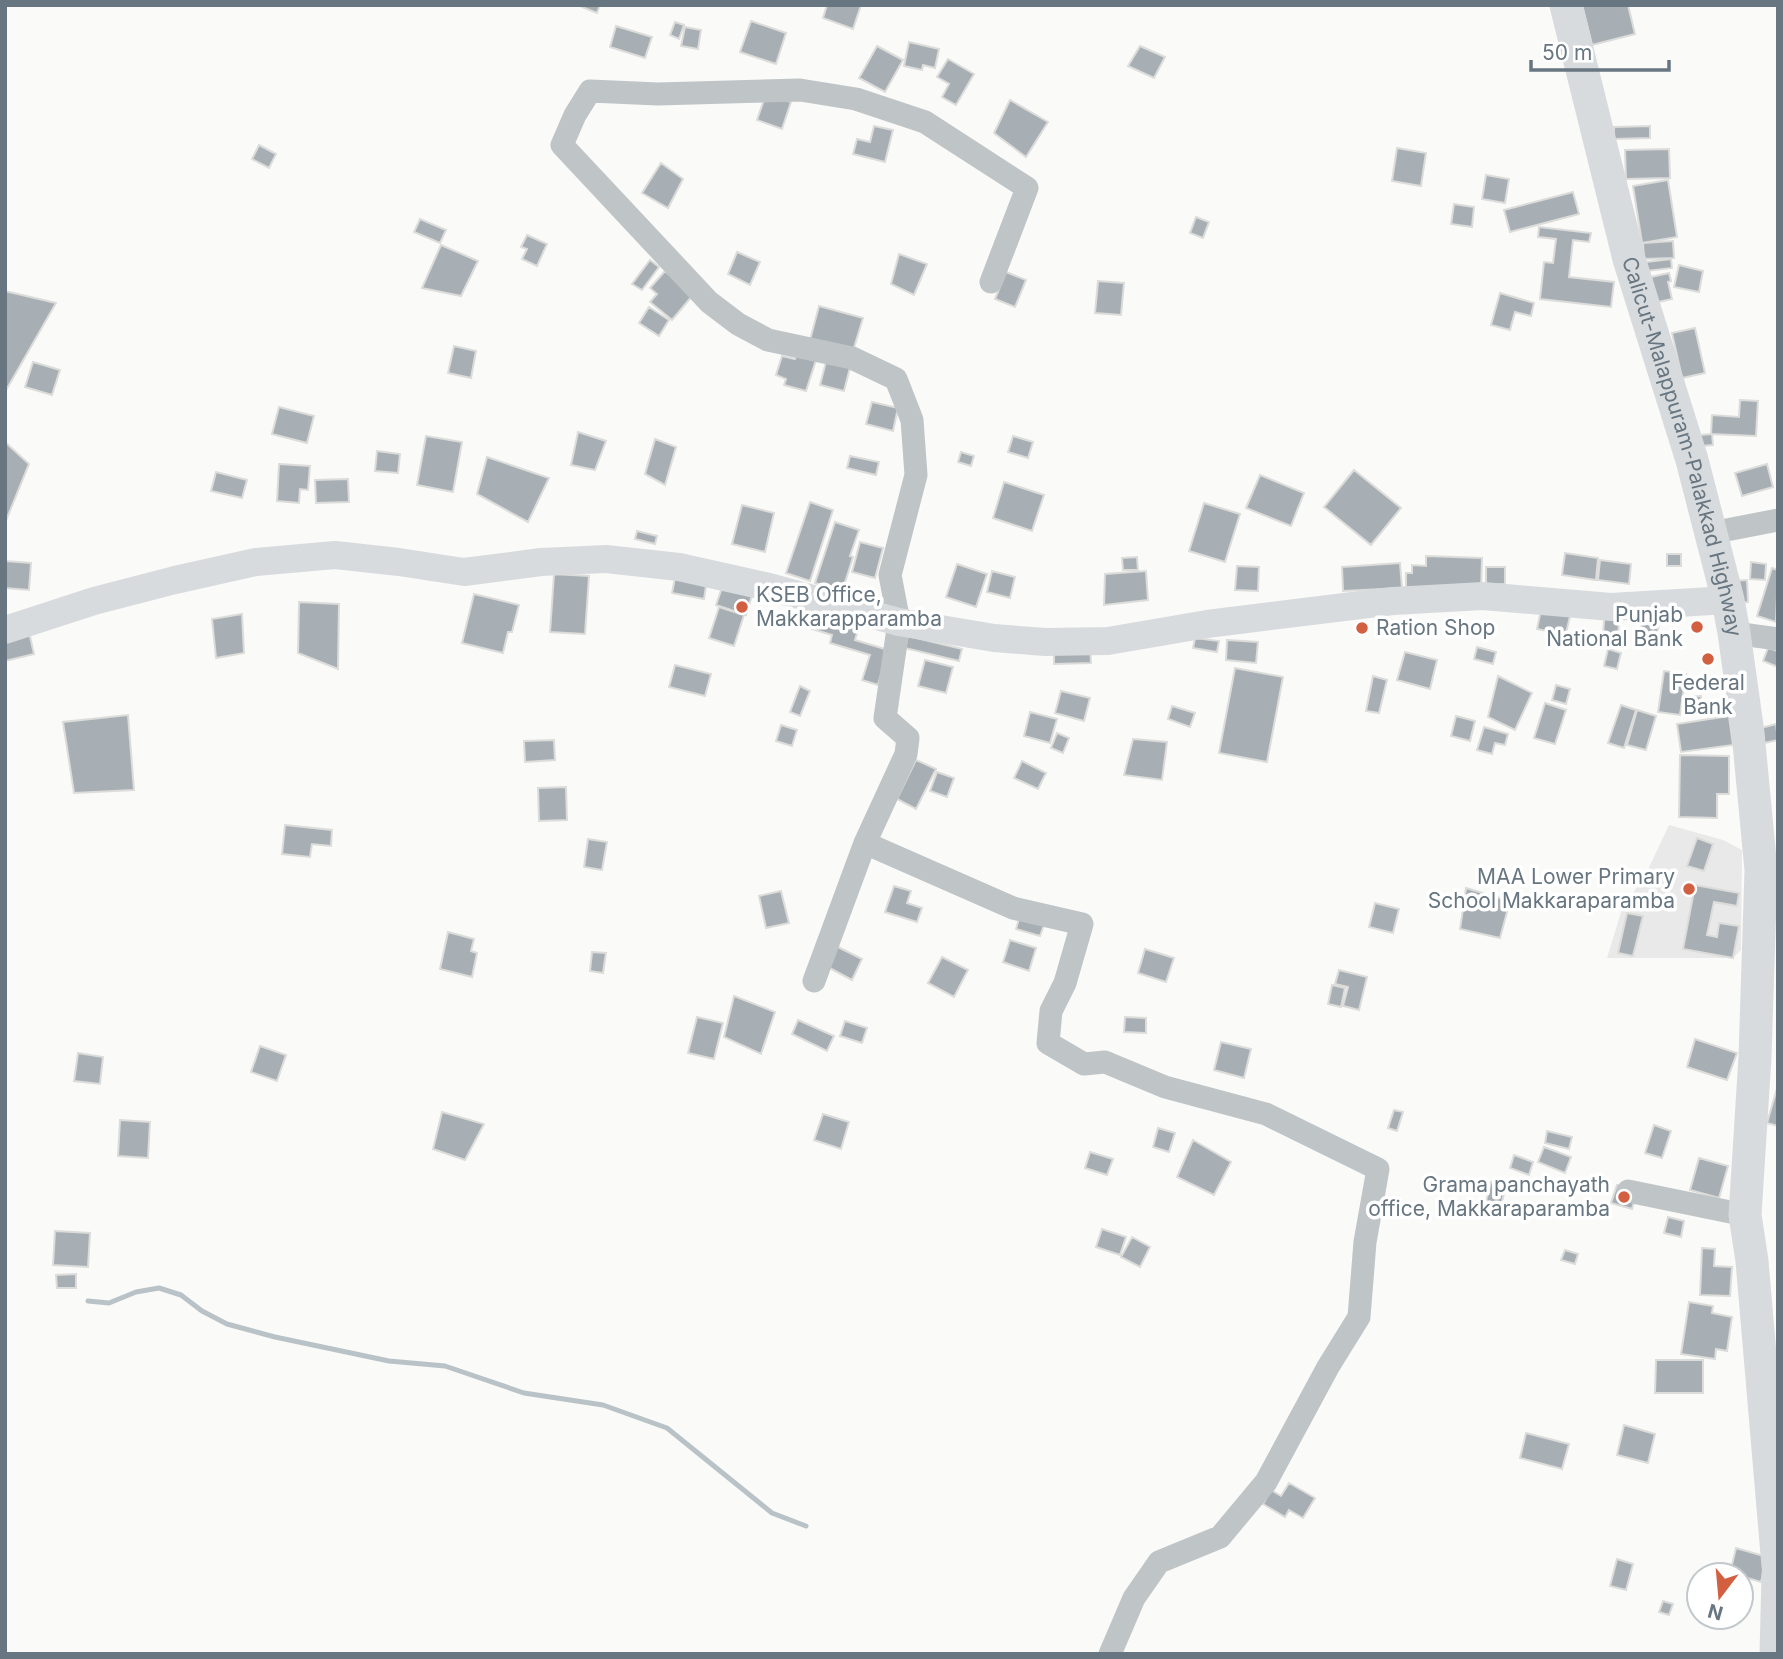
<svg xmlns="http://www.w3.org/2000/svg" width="1783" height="1659" font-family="Inter,sans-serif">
<rect width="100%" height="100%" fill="#fafaf8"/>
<!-- built -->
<path fill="#e8e9e8" d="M 1669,825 L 1723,840 L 1742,850 L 1741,950 L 1733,958 L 1607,958 L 1622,909 L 1646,874 Z"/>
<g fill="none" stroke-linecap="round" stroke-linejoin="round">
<!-- stream -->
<path stroke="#b9c3c7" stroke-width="5" d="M 88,1301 L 109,1303 L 136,1292 L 159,1288 L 181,1295 L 202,1311 L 227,1324 L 275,1337 L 389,1361 L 445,1366 L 524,1393 L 603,1405 L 667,1428 L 772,1513 L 806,1526"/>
</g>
<!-- building -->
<path fill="#a7afb4" stroke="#dcdcda" stroke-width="2" d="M 583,5 L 600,5 L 597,13 L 582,7 Z
M 827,5 L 861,5 L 853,29 L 823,18 Z
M 1582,5 L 1628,5 L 1635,34 L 1592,45 Z
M 751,21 L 786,33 L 776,64 L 740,52 Z
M 675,22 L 684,25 L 679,39 L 670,35 Z
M 616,26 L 652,37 L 645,58 L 610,47 Z
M 685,27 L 701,30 L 698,49 L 681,46 Z
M 909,42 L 939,49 L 935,68 L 923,65 L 922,70 L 904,66 Z
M 877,46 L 903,60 L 885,92 L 859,78 Z
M 1140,46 L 1165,57 L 1154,78 L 1128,66 Z
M 948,59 L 974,74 L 956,105 L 942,97 L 949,84 L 937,77 Z
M 766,94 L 791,102 L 782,129 L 757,120 Z
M 1010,100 L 1048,122 L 1026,157 L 994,133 Z
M 874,126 L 893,130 L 885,162 L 853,154 L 857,139 L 870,142 Z
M 1650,126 L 1650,138 L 1614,139 L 1614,127 Z
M 259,145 L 276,154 L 269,168 L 252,159 Z
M 1397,148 L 1426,153 L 1421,186 L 1392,181 Z
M 1669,149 L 1670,178 L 1626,179 L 1625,150 Z
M 661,163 L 683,179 L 668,208 L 642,193 Z
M 1486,175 L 1509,179 L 1505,203 L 1482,199 Z
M 1668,180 L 1677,237 L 1642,243 L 1633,186 Z
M 1573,192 L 1579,214 L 1510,232 L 1504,210 Z
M 1454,204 L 1474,207 L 1472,227 L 1451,224 Z
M 1196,217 L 1209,222 L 1203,238 L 1190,233 Z
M 420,219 L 446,230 L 440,243 L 414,232 Z
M 1539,227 L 1591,233 L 1589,242 L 1573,240 L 1569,277 L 1614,282 L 1611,307 L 1540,299 L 1544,262 L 1553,263 L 1556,239 L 1538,237 Z
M 527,235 L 547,244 L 537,266 L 522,259 L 527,249 L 521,247 Z
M 1673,241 L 1674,258 L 1644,259 L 1643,243 Z
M 441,245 L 478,261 L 461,296 L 422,288 Z
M 737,252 L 760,262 L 750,285 L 728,274 Z
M 899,254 L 927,264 L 914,295 L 891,284 Z
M 1671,259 L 1672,268 L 1647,271 L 1646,262 Z
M 650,260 L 659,267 L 642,290 L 632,284 Z
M 1679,265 L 1703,271 L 1699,292 L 1674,287 Z
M 665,271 L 693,295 L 672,320 L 650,302 L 657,294 L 650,288 Z
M 1006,272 L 1026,280 L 1015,307 L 995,299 Z
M 1669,273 L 1671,281 L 1668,282 L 1672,299 L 1658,302 L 1651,277 Z
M 1098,281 L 1124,283 L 1121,315 L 1095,313 Z
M 5,291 L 56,303 L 5,392 Z
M 1500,293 L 1534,303 L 1531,316 L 1515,312 L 1510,330 L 1491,325 Z
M 819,306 L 863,318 L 853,351 L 810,340 Z
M 649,307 L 669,320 L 659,336 L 639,323 Z
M 1695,328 L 1705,373 L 1682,378 L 1672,333 Z
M 454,346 L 476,351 L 471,378 L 448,373 Z
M 797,353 L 816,360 L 806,391 L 784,385 L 786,379 L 776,375 L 782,356 L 795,359 Z
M 827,358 L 851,364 L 844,391 L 820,385 Z
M 33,362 L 60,370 L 52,395 L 25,387 Z
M 1740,400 L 1758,401 L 1756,436 L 1711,434 L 1712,415 L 1739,417 Z
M 872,402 L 898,408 L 893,431 L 866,424 Z
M 279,407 L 314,416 L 307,443 L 272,434 Z
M 578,432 L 606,441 L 595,470 L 571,465 Z
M 1712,434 L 1713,445 L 1701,446 L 1700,435 Z
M 426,436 L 462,442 L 453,492 L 417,485 Z
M 1013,436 L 1033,442 L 1028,458 L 1008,452 Z
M 655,439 L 676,447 L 665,485 L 645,474 Z
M 5,442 L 29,464 L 5,523 Z
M 377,451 L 400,454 L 398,473 L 375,471 Z
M 961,452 L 974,456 L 971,466 L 958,462 Z
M 850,456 L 879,462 L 876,475 L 847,468 Z
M 487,457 L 549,478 L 528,522 L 477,494 Z
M 279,464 L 310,466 L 308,490 L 300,489 L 299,503 L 277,501 Z
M 1767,464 L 1773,487 L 1742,496 L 1735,473 Z
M 1354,470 L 1401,508 L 1371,545 L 1324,507 Z
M 216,472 L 247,480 L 242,498 L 211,491 Z
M 1260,475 L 1304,493 L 1291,526 L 1246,508 Z
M 348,479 L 349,502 L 316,503 L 315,480 Z
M 1004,482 L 1044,495 L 1032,531 L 993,518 Z
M 810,502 L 833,510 L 810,581 L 786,573 Z
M 1204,503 L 1240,514 L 1225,562 L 1189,551 Z
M 742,505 L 774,513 L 765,552 L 732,544 Z
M 835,522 L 859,530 L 850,556 L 853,557 L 842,592 L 815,583 Z
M 637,531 L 657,536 L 655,544 L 635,539 Z
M 860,542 L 883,548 L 875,578 L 852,572 Z
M 1565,553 L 1598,558 L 1596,580 L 1562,575 Z
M 1667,554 L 1681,554 L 1681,566 L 1667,566 Z
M 1426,556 L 1482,558 L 1481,590 L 1406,587 L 1406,573 L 1412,573 L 1412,565 L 1426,566 Z
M 1137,557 L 1138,570 L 1123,570 L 1122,558 Z
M 1600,560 L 1631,564 L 1629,584 L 1598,580 Z
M 5,561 L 31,563 L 29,590 L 5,588 Z
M 1751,562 L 1766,564 L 1765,580 L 1750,579 Z
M 1400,563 L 1402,588 L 1343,591 L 1342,567 Z
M 957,564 L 987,574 L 976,607 L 946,597 Z
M 1237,566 L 1259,567 L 1258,591 L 1235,590 Z
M 1486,567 L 1505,567 L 1505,584 L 1486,585 Z
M 677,568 L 708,574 L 704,599 L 672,593 Z
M 1772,568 L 1778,570 L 1776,622 L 1757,616 Z
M 992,571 L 1015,577 L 1010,598 L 987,592 Z
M 1146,571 L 1148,600 L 1104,605 L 1105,574 Z
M 554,574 L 589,576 L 585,634 L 550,632 Z
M 1747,580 L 1748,602 L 1732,603 L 1731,581 Z
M 724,582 L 753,592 L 746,615 L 716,605 Z
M 474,594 L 519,605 L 512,632 L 508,632 L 503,653 L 462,643 Z
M 299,602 L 339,604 L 338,669 L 298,653 Z
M 1542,605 L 1571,612 L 1563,646 L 1550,642 L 1552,632 L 1537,629 Z
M 719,607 L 744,615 L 734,646 L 709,638 Z
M 1605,607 L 1620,608 L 1618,637 L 1603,636 Z
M 1644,612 L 1661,615 L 1657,634 L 1640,631 Z
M 814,613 L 859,626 L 855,640 L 888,650 L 878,685 L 862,680 L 870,655 L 830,643 L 832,635 L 809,628 Z
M 242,614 L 244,653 L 216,658 L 212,619 Z
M 29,632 L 34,654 L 5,661 L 5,637 Z
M 908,636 L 962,649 L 959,661 L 905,648 Z
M 1195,638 L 1219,641 L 1217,652 L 1193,648 Z
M 1227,640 L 1258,642 L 1256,663 L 1226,660 Z
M 1090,645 L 1091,663 L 1054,664 L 1054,647 Z
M 1477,647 L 1496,652 L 1493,664 L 1474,659 Z
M 1768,648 L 1778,651 L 1778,667 L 1763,661 Z
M 1608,649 L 1621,653 L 1617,669 L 1604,666 Z
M 1405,652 L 1437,660 L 1430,689 L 1397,680 Z
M 925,660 L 953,667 L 946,693 L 918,686 Z
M 675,665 L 711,674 L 705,696 L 669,687 Z
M 1235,668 L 1283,677 L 1267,762 L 1219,753 Z
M 1664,671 L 1686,674 L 1680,715 L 1658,712 Z
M 1373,676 L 1387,680 L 1379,713 L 1366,711 Z
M 1498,676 L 1532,693 L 1515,730 L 1488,717 Z
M 1703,677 L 1719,681 L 1716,692 L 1700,688 Z
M 1556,685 L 1570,689 L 1566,704 L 1552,700 Z
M 800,686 L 810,691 L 800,716 L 790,712 Z
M 1061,691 L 1090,698 L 1084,721 L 1055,713 Z
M 1701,696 L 1702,708 L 1687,708 L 1686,697 Z
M 1545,703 L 1566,710 L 1555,744 L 1534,738 Z
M 1621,705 L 1636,710 L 1624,748 L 1608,743 Z
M 1172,706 L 1195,713 L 1190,727 L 1168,719 Z
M 1637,710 L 1656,716 L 1646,750 L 1627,745 Z
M 1030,712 L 1057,719 L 1050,743 L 1024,736 Z
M 128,715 L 134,790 L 74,793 L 63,722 Z
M 1456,716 L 1475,721 L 1470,741 L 1451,736 Z
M 1729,716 L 1733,745 L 1681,752 L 1677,724 Z
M 1776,724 L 1778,740 L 1760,744 L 1757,729 Z
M 781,725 L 797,730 L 792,746 L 776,741 Z
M 1484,727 L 1508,734 L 1505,745 L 1495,743 L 1492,754 L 1477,750 Z
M 1057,733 L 1069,738 L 1063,753 L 1051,748 Z
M 1133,739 L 1167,742 L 1162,780 L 1124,775 Z
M 554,740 L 555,760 L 525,762 L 524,741 Z
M 1680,755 L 1729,756 L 1729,794 L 1717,794 L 1717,818 L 1679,817 Z
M 916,760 L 936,769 L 916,809 L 897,799 Z
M 1022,761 L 1046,773 L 1038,789 L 1014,778 Z
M 937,772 L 954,778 L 947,797 L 930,791 Z
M 566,787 L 567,820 L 539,821 L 538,788 Z
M 285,825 L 332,830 L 331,846 L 312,844 L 310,857 L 282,854 Z
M 1697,838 L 1713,844 L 1704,871 L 1687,866 Z
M 588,839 L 607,842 L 602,870 L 584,867 Z
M 1695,885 L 1739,893 L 1737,906 L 1714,902 L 1707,935 L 1717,937 L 1719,923 L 1739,926 L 1733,958 L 1683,949 Z
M 894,886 L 911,891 L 907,903 L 922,908 L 917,922 L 885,912 Z
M 1466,888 L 1510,901 L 1500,938 L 1460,929 Z
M 781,891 L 789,923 L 766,928 L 759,896 Z
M 1375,903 L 1399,909 L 1393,933 L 1369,927 Z
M 1021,912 L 1046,919 L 1040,936 L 1016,929 Z
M 1627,913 L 1643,916 L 1633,956 L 1618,953 Z
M 448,932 L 474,939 L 471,951 L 477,953 L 472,977 L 440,969 Z
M 1010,940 L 1036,948 L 1029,971 L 1003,962 Z
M 834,945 L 862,959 L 852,980 L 824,965 Z
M 1145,949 L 1174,958 L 1166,982 L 1138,973 Z
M 592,952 L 606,953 L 603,973 L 590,971 Z
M 942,957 L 968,970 L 954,997 L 928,983 Z
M 1339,970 L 1367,977 L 1359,1010 L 1343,1006 L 1348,987 L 1335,984 Z
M 1332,985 L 1345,988 L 1341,1007 L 1328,1004 Z
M 734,996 L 775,1012 L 761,1054 L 724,1037 Z
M 697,1017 L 723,1023 L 714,1059 L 688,1053 Z
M 1125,1017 L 1146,1018 L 1146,1033 L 1124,1032 Z
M 798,1020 L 834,1036 L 827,1051 L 792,1034 Z
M 845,1021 L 867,1028 L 862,1043 L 840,1036 Z
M 1695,1039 L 1737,1053 L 1727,1080 L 1687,1067 Z
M 1221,1042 L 1251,1049 L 1244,1078 L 1214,1070 Z
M 260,1046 L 286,1055 L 277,1081 L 251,1072 Z
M 78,1053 L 103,1057 L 100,1084 L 74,1081 Z
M 1778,1085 L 1778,1126 L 1767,1123 Z
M 1394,1110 L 1403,1112 L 1397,1131 L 1388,1128 Z
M 442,1112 L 484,1124 L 465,1160 L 433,1149 Z
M 823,1114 L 849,1122 L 841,1149 L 814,1140 Z
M 120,1120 L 150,1122 L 148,1158 L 118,1156 Z
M 1654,1125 L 1671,1131 L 1662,1158 L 1645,1153 Z
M 1158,1128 L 1175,1133 L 1169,1152 L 1153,1147 Z
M 1547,1131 L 1572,1137 L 1569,1149 L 1545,1143 Z
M 1193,1140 L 1231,1162 L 1214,1195 L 1177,1177 Z
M 1544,1147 L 1571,1157 L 1565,1173 L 1538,1162 Z
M 1090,1152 L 1113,1159 L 1107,1175 L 1085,1168 Z
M 1514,1155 L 1533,1162 L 1529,1175 L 1510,1168 Z
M 1699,1158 L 1728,1166 L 1719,1198 L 1690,1190 Z
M 1491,1182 L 1506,1186 L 1499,1213 L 1484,1209 Z
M 1617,1185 L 1637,1191 L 1632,1209 L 1611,1203 Z
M 1668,1217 L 1684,1221 L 1681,1237 L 1664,1233 Z
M 1102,1229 L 1126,1237 L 1120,1255 L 1096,1247 Z
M 55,1231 L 90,1233 L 88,1267 L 53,1265 Z
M 1132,1237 L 1150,1247 L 1140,1267 L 1121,1257 Z
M 1702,1248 L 1715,1249 L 1714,1266 L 1732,1267 L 1730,1296 L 1700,1295 Z
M 1565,1250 L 1578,1254 L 1575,1264 L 1561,1260 Z
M 76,1274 L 76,1288 L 57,1288 L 56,1275 Z
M 1689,1302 L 1713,1306 L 1712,1313 L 1732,1317 L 1727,1351 L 1716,1349 L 1715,1359 L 1681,1354 Z
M 1656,1360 L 1703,1360 L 1703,1393 L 1655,1393 Z
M 1624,1425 L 1655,1434 L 1648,1463 L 1617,1455 Z
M 1526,1433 L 1569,1444 L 1562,1469 L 1520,1458 Z
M 1289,1483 L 1315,1498 L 1303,1518 L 1289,1510 L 1285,1517 L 1263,1504 L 1271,1490 L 1281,1496 Z
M 1736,1548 L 1767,1557 L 1761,1582 L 1730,1573 Z
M 1617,1559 L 1633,1564 L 1626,1590 L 1610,1586 Z
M 1663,1601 L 1673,1604 L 1669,1615 L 1659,1612 Z"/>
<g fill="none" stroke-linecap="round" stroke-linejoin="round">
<!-- minor -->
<path stroke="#bfc4c7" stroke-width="23" d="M 991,282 L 1027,188 L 925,122 L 856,99 L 800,90 L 658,94 L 590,91 L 575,115 L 562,145 L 709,302 L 738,324 L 768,340 L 852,358 L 896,379 L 912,420 L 916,475 L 890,575 L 899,622 L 885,718 L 908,738 L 906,754 L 865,843 L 1013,908 L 1082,924 L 1065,983 L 1051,1011 L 1048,1043 L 1084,1064 L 1105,1062 L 1165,1087 L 1266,1114 L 1378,1169 L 1365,1242 L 1359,1317 L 1328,1367 L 1266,1482 L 1220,1537 L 1159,1562 L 1134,1598 L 1110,1654
M 1711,533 L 1778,520
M 1734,633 L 1778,639
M 814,981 L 865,843
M 1628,1191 L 1745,1215"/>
<!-- major -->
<path stroke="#d8dbde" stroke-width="28" d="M 5,630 L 94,601 L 175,580 L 256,562 L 335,555 L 399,562 L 464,572 L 541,562 L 606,559 L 679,567 L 769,587 L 899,622 L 994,638 L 1045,642 L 1108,641 L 1207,624 L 1393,601 L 1483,596 L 1611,607 L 1728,600"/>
<!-- highway -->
<g stroke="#d8dbde" stroke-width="33">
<path id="s1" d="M 1566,5 L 1629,259 L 1692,460 L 1728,600 L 1734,633 L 1748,733 L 1761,870 L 1755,1057 L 1745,1215 L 1752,1261 L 1778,1566"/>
<path d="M 1776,1654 L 1778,1574"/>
</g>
</g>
<!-- markers -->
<g fill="#d26040" stroke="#fff" stroke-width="2.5">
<circle cx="742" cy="607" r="7"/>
<circle cx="1697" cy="627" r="7"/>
<circle cx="1362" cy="628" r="7"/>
<circle cx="1708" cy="659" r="7"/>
<circle cx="1689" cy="889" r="7"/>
<circle cx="1624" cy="1197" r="7"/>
</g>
<g text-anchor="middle" stroke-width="7" stroke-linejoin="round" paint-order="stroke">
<!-- street labels -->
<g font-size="21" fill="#677680" stroke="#fff">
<text dy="7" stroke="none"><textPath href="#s1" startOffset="457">Calicut-Malappuram-Palakkad Highway</textPath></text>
</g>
<!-- poi labels -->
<g font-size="21" fill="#677680" stroke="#fff" text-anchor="end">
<text x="756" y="602" text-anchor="start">KSEB Office,<tspan x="756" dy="24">Makkarapparamba</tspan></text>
<text x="1683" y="622">Punjab<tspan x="1683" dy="24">National Bank</tspan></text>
<text x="1376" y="635" text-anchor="start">Ration Shop</text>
<text x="1708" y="690" text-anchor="middle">Federal<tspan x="1708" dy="24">Bank</tspan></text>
<text x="1675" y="884">MAA Lower Primary<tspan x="1675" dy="24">School Makkaraparamba</tspan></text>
<text x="1610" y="1192">Grama panchayath<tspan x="1610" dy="24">office, Makkaraparamba</tspan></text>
</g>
</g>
<!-- border -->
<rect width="1783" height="1659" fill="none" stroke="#677680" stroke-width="14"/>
<!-- north arrow -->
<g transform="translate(1720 1596) rotate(196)"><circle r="33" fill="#ffffff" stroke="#c2c8cc" stroke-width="2"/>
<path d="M0-5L12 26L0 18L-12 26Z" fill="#d26040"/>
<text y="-10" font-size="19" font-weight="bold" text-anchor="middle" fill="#677680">N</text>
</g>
<!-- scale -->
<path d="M1531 60v10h138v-10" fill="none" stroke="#677680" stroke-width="3.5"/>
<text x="1542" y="60" font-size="21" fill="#677680" stroke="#ffffff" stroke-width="5" paint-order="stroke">50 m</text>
</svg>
